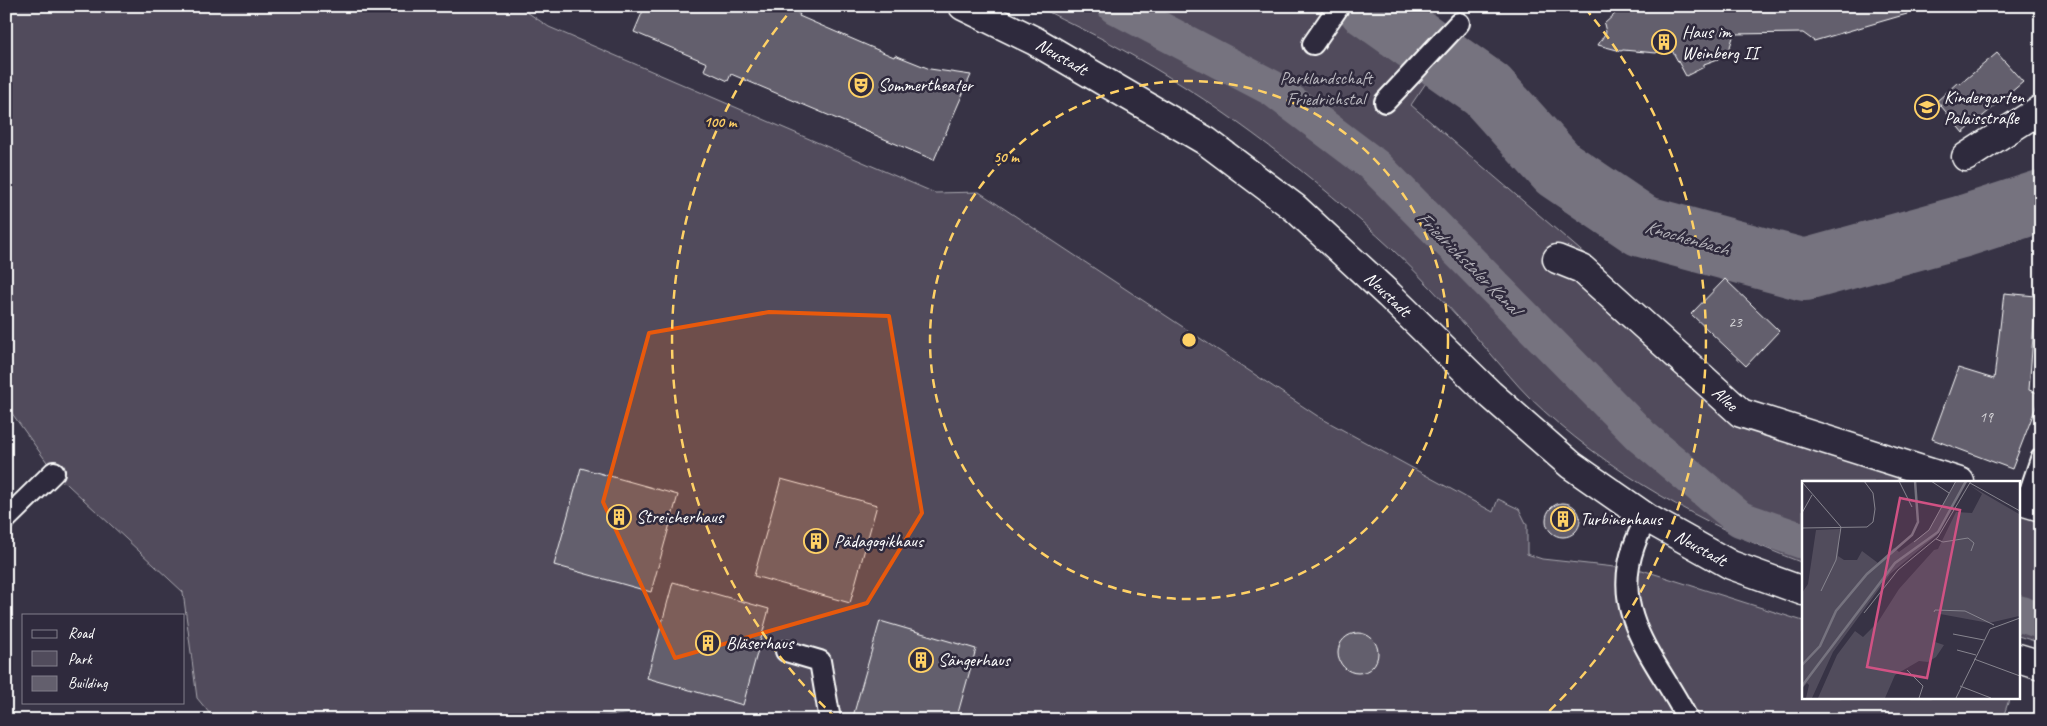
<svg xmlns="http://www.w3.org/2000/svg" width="2047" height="726" font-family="Caveat,sans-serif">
<rect width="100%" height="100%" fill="#373345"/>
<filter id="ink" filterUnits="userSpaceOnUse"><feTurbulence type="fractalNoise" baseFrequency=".02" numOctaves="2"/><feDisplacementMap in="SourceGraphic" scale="10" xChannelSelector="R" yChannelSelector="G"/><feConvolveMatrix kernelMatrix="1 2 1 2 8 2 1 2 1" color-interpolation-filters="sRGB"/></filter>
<g filter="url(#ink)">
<!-- green -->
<path fill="#514c5c" stroke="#a8a6ae" d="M 6,6 L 518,6 L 549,27 L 935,193 L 979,192 L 1319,417 L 1493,512 L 1498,499 L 1519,509 L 1527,525 L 1527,554 L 1542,559 L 1642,570 L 1803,621 L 1803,697 L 2010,697 L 2002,720 L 705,720 L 646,712 L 561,720 L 215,720 L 197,698 L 183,592 L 54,472 L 6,405 Z
M 1037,6 L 1403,6 L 1453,43 L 1411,105 L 1587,256 L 1653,324 L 1743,408 L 1938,482 L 1803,482 L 1803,563 C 1705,526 1605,471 1529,397 C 1516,384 1504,369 1491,354 C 1460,319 1427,282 1392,249 C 1315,178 1227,109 1135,57 C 1103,38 1069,23 1037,6 Z
M 2018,508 L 2041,515 L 2041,643 L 2018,636 Z"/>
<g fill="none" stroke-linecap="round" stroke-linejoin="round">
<!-- stream -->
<path stroke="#adabb2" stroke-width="10" d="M 1121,9 L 1124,6"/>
<!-- canal -->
<path stroke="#76737f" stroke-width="36" d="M 1115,6 L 1272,88 L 1375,166 L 1641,436 L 1740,519 L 1803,541
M 2018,613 L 2041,621"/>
<!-- river -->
<path stroke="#76737f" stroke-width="62" d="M 1368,6 L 1487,90 L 1558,169 L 1642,226 L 1805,270 L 1964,226 L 2041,201"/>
</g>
<!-- building -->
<path fill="#635f6d" stroke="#fff" d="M 645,6 L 783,6 L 800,14 L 799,16 L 894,57 L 895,55 L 930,69 L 971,75 L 934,160 L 731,74 L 728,81 L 704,70 L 707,63 L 634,32 Z
M 1616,6 L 1906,6 L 1907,14 L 1814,41 L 1803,33 L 1734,34 L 1729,50 L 1720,54 L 1718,59 L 1704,64 L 1704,67 L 1686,76 L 1669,45 L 1656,53 L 1623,50 L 1621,51 L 1598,45 L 1606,32 L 1604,24 L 1615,14 Z
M 1997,53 L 2023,82 L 1963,133 L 1937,101 L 1958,82 L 1960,84 Z
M 1725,279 L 1779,331 L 1746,366 L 1691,314 Z
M 2004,293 L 2036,296 L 2029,390 L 2041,394 L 2012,469 L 1932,439 L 1958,368 L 1994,379 Z
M 581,468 L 678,495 L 651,592 L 554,565 Z
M 781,479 L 877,505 L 850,603 L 754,576 Z
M1546 520a17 17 0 1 1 34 0a17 17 0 1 1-34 0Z
M 673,582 L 769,609 L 743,705 L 647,678 Z
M 880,621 L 976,649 L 956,720 L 852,720 Z
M1338 653a20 20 0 1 1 40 0a20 20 0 1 1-40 0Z"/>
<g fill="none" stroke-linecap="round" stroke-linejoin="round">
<defs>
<path id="lane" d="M 1313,44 L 1339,6
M 1385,102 L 1459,23
M 2026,503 L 2041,459
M 1647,518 C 1642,527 1637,537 1634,546 C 1609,616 1659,662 1688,720
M 6,519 L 54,472
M 786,651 L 820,661 L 830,720"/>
<g id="street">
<path d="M 1966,157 L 2041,109"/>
<path id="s1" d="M 1557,259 L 1582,269 L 1741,413 L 1960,482"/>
<path d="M 2018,500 L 2041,507"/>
</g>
<g id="secondary">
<path id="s2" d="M 963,6 L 1035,41 L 1206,141 L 1295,208 L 1389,295 L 1490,394 L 1571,465 L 1647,518 L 1731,565 L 1803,591"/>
<path d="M 2018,658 L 2041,665"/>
</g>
</defs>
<!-- lane casing -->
<use href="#lane" stroke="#fff" stroke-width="24"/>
<!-- street casing -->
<use href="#street" stroke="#fff" stroke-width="31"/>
<!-- secondary casing -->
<use href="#secondary" stroke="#fff" stroke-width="31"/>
<!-- lane -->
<use href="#lane" stroke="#2f2a3d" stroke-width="20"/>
<!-- street -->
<use href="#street" stroke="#2f2a3d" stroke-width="28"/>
<!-- secondary -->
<use href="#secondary" stroke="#2f2a3d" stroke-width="28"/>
</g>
</g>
<!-- marked area -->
<path fill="#e8590c" fill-opacity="0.2" stroke="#e8590c" stroke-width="4" stroke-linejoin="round" d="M 769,312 L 889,316 L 922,513 L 867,603 L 675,658 L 603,502 L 649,333 Z"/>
<!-- distance rings -->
<g fill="none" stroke="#ffd166" stroke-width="2.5" stroke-dasharray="9 6">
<circle cx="1189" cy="340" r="259"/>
<path d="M836 718A517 517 0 0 1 793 8M1585 8A517 517 0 0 1 1542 718"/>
</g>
<!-- icons -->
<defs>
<symbol id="building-ring" viewBox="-11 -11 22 22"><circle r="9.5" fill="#2f2a3d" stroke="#ffd166" stroke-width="1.5"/><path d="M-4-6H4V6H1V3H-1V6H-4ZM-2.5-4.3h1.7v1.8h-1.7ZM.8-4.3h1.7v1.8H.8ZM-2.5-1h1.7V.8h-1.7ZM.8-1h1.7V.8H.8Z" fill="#ffd166"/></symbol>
<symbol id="theatre-ring" viewBox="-11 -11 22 22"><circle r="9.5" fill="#2f2a3d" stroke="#ffd166" stroke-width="1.5"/><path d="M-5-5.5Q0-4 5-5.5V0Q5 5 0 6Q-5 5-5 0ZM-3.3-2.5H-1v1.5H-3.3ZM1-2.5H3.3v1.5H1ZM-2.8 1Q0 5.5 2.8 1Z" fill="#ffd166"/></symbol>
<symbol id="school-ring" viewBox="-11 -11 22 22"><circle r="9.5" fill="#2f2a3d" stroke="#ffd166" stroke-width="1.5"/><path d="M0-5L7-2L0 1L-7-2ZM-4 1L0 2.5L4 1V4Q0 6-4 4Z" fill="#ffd166"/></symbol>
</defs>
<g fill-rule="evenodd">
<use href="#building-ring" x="1650" y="28" width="28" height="28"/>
<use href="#theatre-ring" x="847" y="71" width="28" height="28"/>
<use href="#school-ring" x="1913" y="93" width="28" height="28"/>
<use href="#building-ring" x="605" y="503" width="28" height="28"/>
<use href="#building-ring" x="1549" y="505" width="28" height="28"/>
<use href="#building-ring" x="802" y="527" width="28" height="28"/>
<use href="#building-ring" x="694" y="629" width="28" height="28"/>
<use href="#building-ring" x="907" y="646" width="28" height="28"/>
</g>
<g text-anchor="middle" stroke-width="5" stroke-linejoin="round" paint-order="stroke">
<!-- number labels -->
<g font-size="15" fill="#d8d7da">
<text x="1735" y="327">23</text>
<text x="1986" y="422">19</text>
</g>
<!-- poi labels -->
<g font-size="18" fill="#fff" stroke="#2f2a3d" text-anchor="start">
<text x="1682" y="38">Haus im<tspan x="1682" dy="21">Weinberg II</tspan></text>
<text x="878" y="91">Sommertheater</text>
<text x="1944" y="103">Kindergarten<tspan x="1944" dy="21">Palaisstraße</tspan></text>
<text x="636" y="523">Streicherhaus</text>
<text x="1580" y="525">Turbinenhaus</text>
<text x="834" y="547">Pädagogikhaus</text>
<text x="726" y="649">Bläserhaus</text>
<text x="938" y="666">Sängerhaus</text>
</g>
<!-- street labels -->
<g font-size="18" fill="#fff" stroke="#2f2a3d">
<text dy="6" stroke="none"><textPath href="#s2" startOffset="111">Neustadt</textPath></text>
<text dy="6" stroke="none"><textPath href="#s2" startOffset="516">Neustadt</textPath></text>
<text dy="6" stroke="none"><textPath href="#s1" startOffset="220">Allee</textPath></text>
<text dy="6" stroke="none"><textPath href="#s2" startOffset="921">Neustadt</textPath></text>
</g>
<!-- park labels -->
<g font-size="18" fill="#b9b7be" stroke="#2f2a3d">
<text x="1326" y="84">Parklandschaft<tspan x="1326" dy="21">Friedrichstal</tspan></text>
</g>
<!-- water labels -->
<g font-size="19" font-style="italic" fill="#b4b2b9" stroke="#2f2a3d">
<text transform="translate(1687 237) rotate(16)" y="7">Knochenbach</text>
<text transform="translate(1469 262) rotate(45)" y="7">Friedrichstaler Kanal</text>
</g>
</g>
<!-- overview -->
<g transform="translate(1802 481)">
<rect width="218" height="218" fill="#373345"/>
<path d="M 154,0 L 166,0 L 135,54 L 88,93 L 31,171 L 10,217 L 4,217 L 7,204 L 5,202 L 0,208 L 0,112 L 6,103 L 14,49 L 38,48 L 36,75 L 42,79 L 55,79 L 60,70 L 76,82 L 92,67 L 97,71 L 127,49 ZM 169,5 L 217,33 L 217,135 L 187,142 L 138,133 L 133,161 L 142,164 L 134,176 L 126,181 L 117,180 L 93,194 L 83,217 L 16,217 L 35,174 L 53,150 L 61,156 L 76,141 L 97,108 L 132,69 L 136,68 L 154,31 L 170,32 L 180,13 Z" fill="#514c5c"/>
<path fill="none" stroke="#76737f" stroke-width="2.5" d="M 0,184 L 18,165 L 34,130 L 65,93 L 110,54 L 116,41 L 113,0M 0,205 L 93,82 L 136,51 L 164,0"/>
<path fill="none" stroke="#87858f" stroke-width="1" d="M 97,0 L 110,26M 129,0 L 147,12M 0,1 L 39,46M 168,2 L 218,30M 0,32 L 10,14M 0,47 L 65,46 L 71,41 L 73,28 L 71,12 L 62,0M 134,58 L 141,61 L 166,57 L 172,62 L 169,70M 112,61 L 127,49 L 154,0M 19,110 L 34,79 L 39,46M 132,131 L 133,129 L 163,130 L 192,144M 62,132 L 96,89 L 136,56 L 169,0M 151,153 L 182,159M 155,169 L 174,174M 172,178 L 218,195M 105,189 L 121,205 L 117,217M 158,205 L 189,217M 154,217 L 188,148 L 218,137"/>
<path fill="#d15284" fill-opacity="0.15" stroke="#d15284" stroke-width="2.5" d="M 98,17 L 158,29 L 125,197 L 65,186 Z"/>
<rect width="218" height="218" fill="none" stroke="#fff" stroke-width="2.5"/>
</g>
<circle cx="1189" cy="340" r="8" fill="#ffd166" stroke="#2f2a3d" stroke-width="2.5"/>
<g font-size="15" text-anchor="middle" font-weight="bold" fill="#ffd166" stroke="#2f2a3d" stroke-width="5" stroke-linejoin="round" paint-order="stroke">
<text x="720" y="127">100 m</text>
<text x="1006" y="162">50 m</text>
</g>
<!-- margin -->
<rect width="2047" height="726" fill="none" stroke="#2f2a3d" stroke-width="25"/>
<rect x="12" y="12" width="2022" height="701" fill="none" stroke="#fff" stroke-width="2" filter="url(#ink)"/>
<!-- legend -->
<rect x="22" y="614" width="162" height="90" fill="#2f2a3d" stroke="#827f8b"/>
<rect x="32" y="630" width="25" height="8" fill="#2f2a3d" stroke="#827f8b"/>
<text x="68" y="638" font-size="15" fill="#ffffff">Road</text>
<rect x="32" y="651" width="25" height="15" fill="#514c5c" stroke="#827f8b"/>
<text x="68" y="664" font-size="15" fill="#ffffff">Park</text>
<rect x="32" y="676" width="25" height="15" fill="#635f6d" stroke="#827f8b"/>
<text x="68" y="688" font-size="15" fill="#ffffff">Building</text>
</svg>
